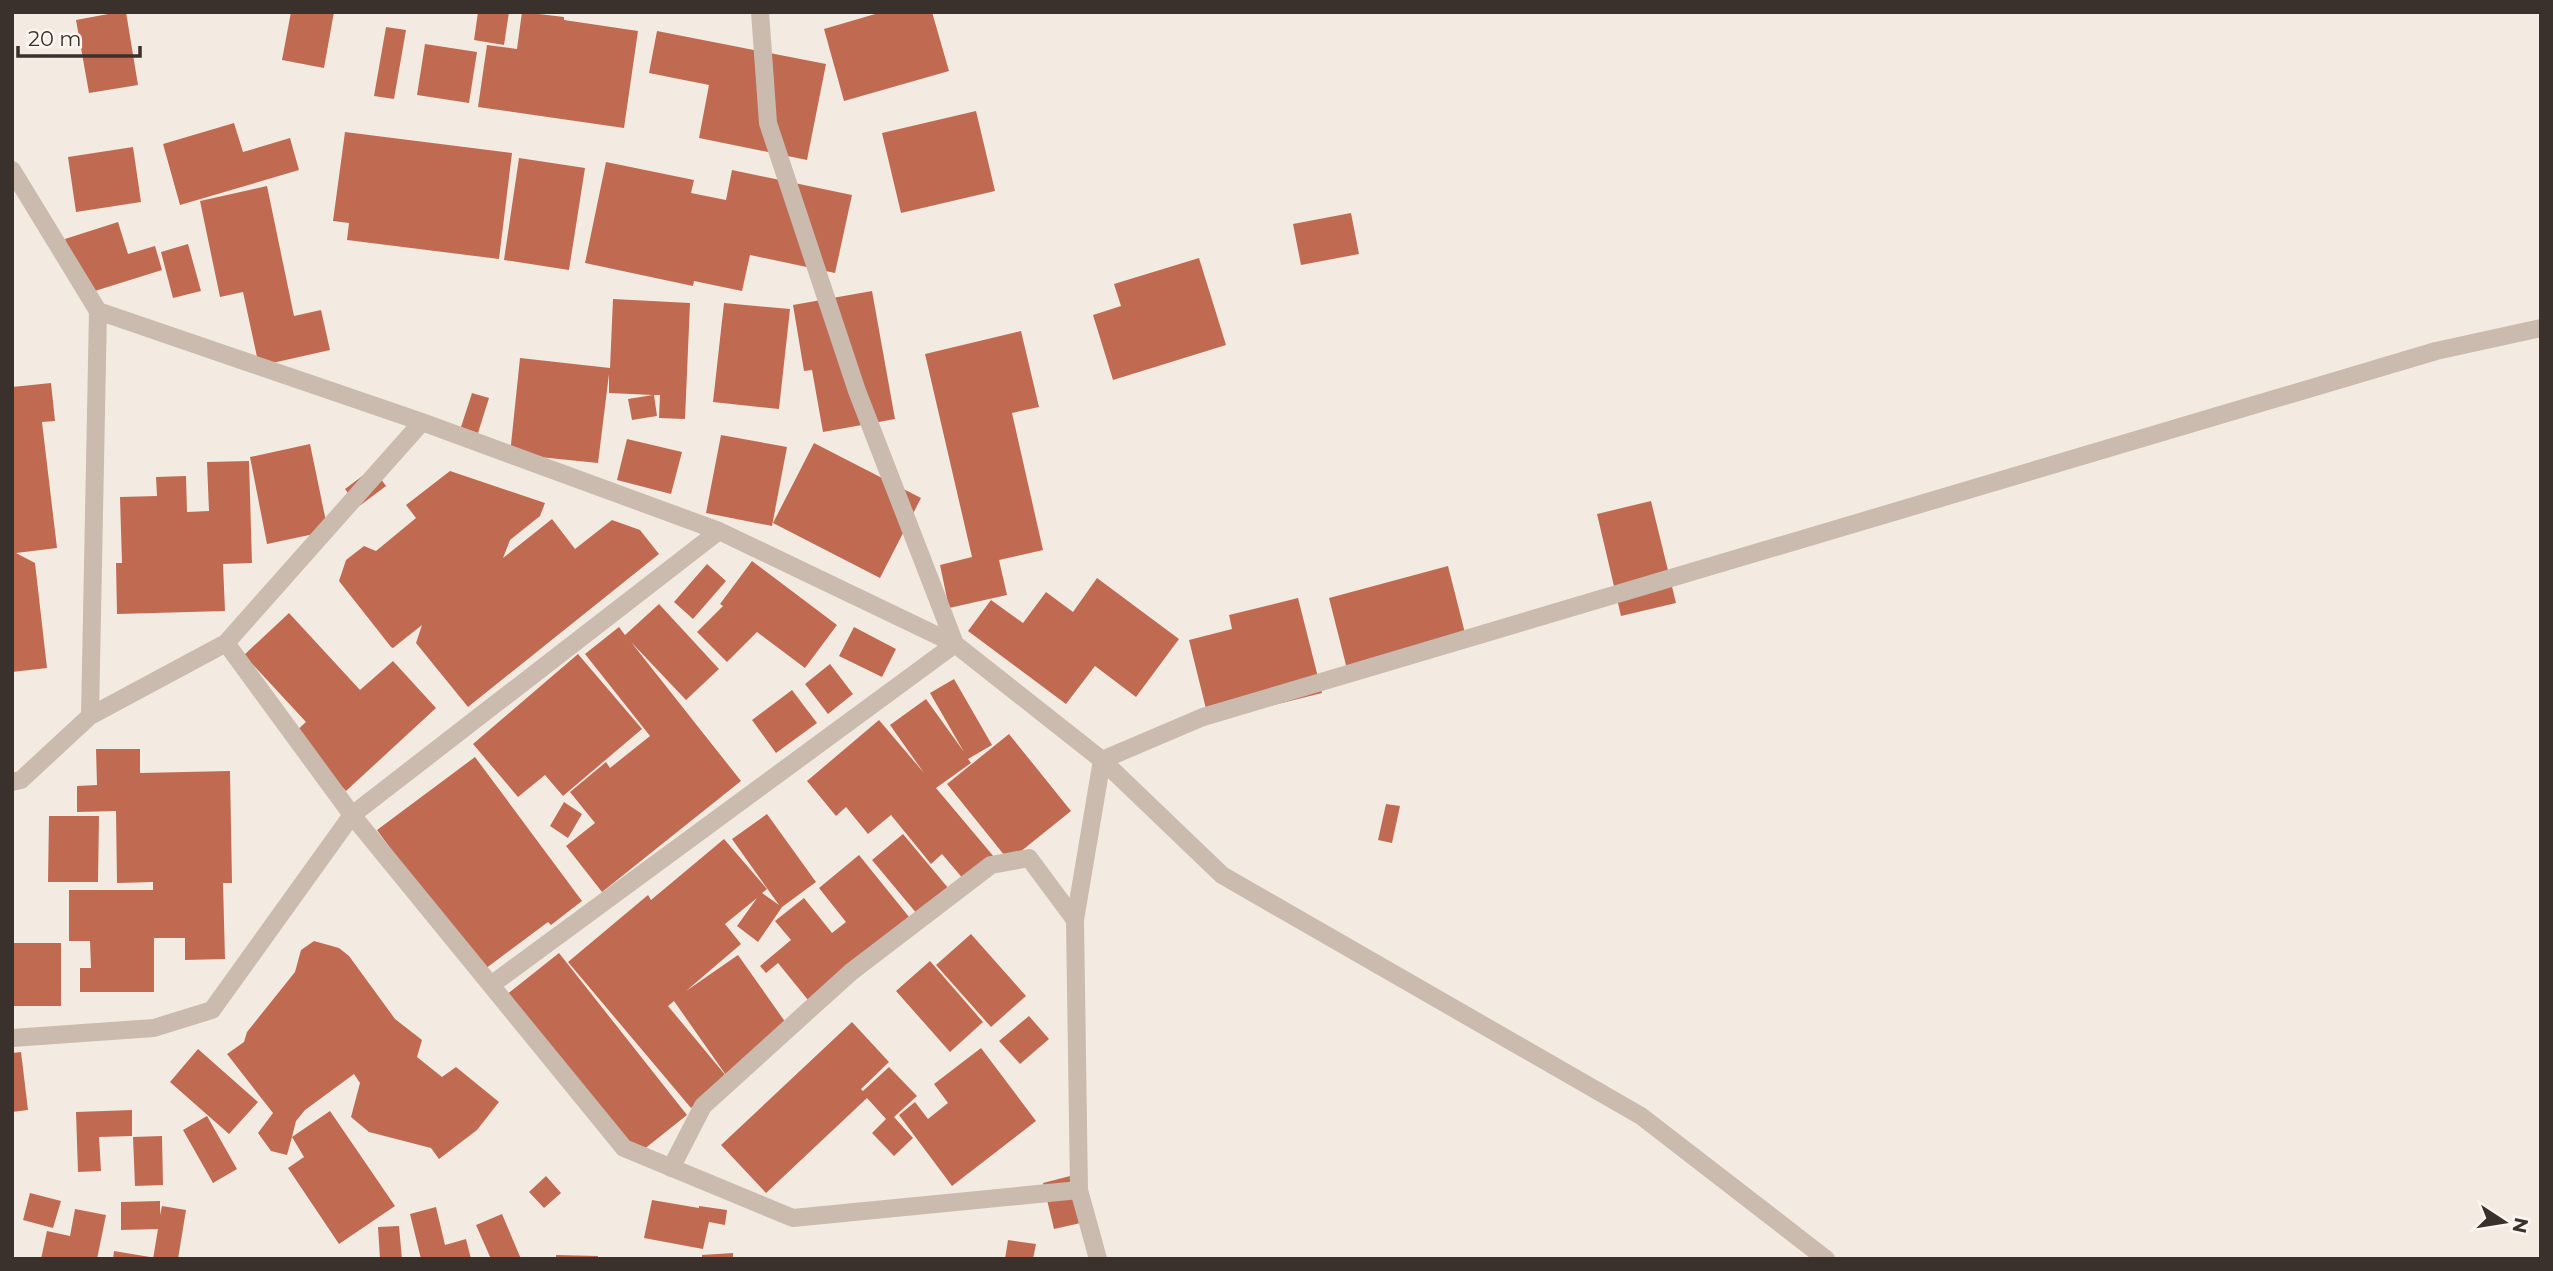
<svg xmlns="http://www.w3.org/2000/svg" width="2553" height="1271" font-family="Montserrat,sans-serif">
<rect width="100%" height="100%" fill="#f3ebe2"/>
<!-- building -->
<path fill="#c16a52" d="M 119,12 L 126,12 L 138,85 L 89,93 L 76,20 Z
M 291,12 L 334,12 L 324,68 L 282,60 Z
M 478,12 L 509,12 L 504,45 L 474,40 Z
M 522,12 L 564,17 L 564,20 L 638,31 L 624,128 L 478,107 L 487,45 L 517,49 Z
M 882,12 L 932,12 L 949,71 L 844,101 L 824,29 Z
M 386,27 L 406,30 L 394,99 L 374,96 Z
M 657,31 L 826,64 L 807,160 L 699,138 L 709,85 L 649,73 Z
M 425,44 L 477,52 L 469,103 L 417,95 Z
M 976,111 L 995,191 L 901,213 L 882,133 Z
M 234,123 L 243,152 L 290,138 L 299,170 L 180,205 L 163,144 Z
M 345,132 L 512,153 L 499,259 L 347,240 L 349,223 L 333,221 Z
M 133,147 L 141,202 L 76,212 L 68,157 Z
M 519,158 L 585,168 L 569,270 L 504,260 Z
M 606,162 L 694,180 L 691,193 L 726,200 L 732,170 L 852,195 L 835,273 L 750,255 L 742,291 L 694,281 L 693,286 L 585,263 Z
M 267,186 L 294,316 L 321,310 L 330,350 L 259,366 L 243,292 L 220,297 L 200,201 Z
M 1351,213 L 1359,254 L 1301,265 L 1293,224 Z
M 118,222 L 128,254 L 155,246 L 162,270 L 82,295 L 65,239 Z
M 188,244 L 201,291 L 173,298 L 161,252 Z
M 1199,258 L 1226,345 L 1113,380 L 1093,315 L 1121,306 L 1114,284 Z
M 872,291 L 895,419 L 823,432 L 812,370 L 804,371 L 793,305 Z
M 613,299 L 690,303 L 685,419 L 659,418 L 660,395 L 654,395 L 657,416 L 632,420 L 628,399 L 653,395 L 609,393 L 609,374 L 598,463 L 510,454 L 520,358 L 610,368 Z
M 724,303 L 790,309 L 779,409 L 713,402 Z
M 1021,331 L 1039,407 L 1012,413 L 1043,550 L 999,560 L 1007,595 L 949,608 L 940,565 L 972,557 L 925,354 Z
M 51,383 L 55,421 L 42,422 L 57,548 L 16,553 L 35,563 L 47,668 L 12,672 L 12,387 Z
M 472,393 L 489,398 L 478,433 L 461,427 Z
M 721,435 L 787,447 L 772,526 L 706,513 Z
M 627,439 L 682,452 L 671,494 L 617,480 Z
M 814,443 L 921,498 L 880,578 L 773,523 Z
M 310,444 L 328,531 L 267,544 L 250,457 Z
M 249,461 L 252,563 L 223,564 L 225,611 L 117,614 L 116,563 L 122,563 L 120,497 L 157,496 L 156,477 L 186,476 L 187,512 L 209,511 L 207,462 Z
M 373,468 L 386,486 L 358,507 L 345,489 Z
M 450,471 L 545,503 L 540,516 L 510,540 L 503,558 L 552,519 L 575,549 L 612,520 L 640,530 L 659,554 L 468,707 L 416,643 L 422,625 L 393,648 L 391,647 L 339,581 L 346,560 L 364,546 L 376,551 L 416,518 L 406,505 Z
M 1651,501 L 1676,603 L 1621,616 L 1597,514 Z
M 752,561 L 837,625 L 805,668 L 757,632 L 727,662 L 697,632 L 723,606 L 720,604 Z
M 707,564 L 726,581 L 693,619 L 674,602 Z
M 1448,566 L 1467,641 L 1348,673 L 1329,598 Z
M 1097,578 L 1179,639 L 1136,697 L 1095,666 L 1066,704 L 968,631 L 991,600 L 1023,623 L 1046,592 L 1073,612 Z
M 1298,598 L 1322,693 L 1209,721 L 1189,640 L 1232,629 L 1229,615 Z
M 659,604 L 719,669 L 686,700 L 631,642 L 741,781 L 602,892 L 566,846 L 595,823 L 570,792 L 606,762 L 610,768 L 650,736 L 585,654 L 619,627 L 625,635 Z
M 289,613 L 360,690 L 393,661 L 436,708 L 346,791 L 293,734 L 306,722 L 244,655 Z
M 854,627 L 896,649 L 882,677 L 839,656 Z
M 578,654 L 642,729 L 563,796 L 545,775 L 518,797 L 473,744 Z
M 830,664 L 853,694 L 828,714 L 805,684 Z
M 954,679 L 992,745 L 968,759 L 971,763 L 936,788 L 1000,864 L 971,888 L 942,854 L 931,864 L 891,815 L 868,834 L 846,807 L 836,816 L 807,781 L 879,720 L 924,773 L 890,725 L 926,699 L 964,752 L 930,693 Z
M 792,690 L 817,723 L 776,753 L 752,720 Z
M 1009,734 L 1071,811 L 1009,861 L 947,784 Z
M 96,749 L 140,749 L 140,773 L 230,771 L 232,883 L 223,883 L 225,959 L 185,960 L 185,938 L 154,938 L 154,992 L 80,992 L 80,968 L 91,968 L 90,941 L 69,941 L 69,890 L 153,890 L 153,882 L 117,883 L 116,811 L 77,812 L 77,786 L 97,785 Z
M 475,757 L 582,901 L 551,925 L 548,922 L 481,972 L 377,830 Z
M 564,802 L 582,814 L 568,838 L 550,826 Z
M 1386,804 L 1400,806 L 1392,843 L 1378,840 Z
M 767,814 L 816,882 L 782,907 L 758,942 L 737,926 L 757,898 L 725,924 L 741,944 L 686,991 L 738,955 L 793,1033 L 728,1078 L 674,1001 L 668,1006 L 727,1077 L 691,1108 L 568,962 L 648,895 L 651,900 L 724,839 L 767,889 L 762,893 L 779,905 L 732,839 Z
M 49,816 L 99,816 L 98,882 L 48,882 Z
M 903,834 L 954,895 L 923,921 L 872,860 Z
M 859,855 L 918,928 L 817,1011 L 778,963 L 766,973 L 760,966 L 791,940 L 775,921 L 804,898 L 832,933 L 846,922 L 819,888 Z
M 971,934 L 1026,996 L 991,1027 L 936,965 Z
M 314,941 L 339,948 L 349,956 L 395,1019 L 422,1040 L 417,1057 L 442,1077 L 456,1067 L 499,1102 L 477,1130 L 439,1159 L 431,1148 L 369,1132 L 351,1117 L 360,1083 L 354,1074 L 305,1110 L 296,1121 L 292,1137 L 330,1111 L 395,1206 L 339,1244 L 288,1168 L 304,1157 L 292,1137 L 287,1155 L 271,1151 L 258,1133 L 273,1113 L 227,1054 L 244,1042 L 247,1032 L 295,972 L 301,950 Z
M 12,943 L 61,943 L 61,1006 L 12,1006 Z
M 559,953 L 687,1115 L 633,1158 L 505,996 Z
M 930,961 L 983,1022 L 950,1052 L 896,991 Z
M 1029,1016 L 1049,1039 L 1020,1064 L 999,1041 Z
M 852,1022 L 889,1062 L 861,1089 L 863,1091 L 889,1067 L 917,1096 L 894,1117 L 913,1138 L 894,1156 L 872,1133 L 886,1119 L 867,1098 L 766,1193 L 721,1145 Z
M 981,1048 L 1036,1121 L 952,1186 L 899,1115 L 915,1102 L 928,1119 L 948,1103 L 934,1084 Z
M 198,1049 L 258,1102 L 229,1134 L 170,1082 Z
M 21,1052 L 28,1110 L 12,1112 L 12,1053 Z
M 132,1110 L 132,1136 L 99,1137 L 101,1171 L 78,1172 L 76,1112 Z
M 207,1116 L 237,1169 L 213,1183 L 183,1130 Z
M 162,1136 L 163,1185 L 135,1186 L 133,1137 Z
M 1074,1175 L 1085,1222 L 1054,1229 L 1043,1183 Z
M 546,1176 L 561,1193 L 544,1208 L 529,1192 Z
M 30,1193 L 61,1201 L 53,1228 L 23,1220 Z
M 652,1200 L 699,1208 L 699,1206 L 727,1210 L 725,1225 L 709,1222 L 703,1249 L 644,1238 Z
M 160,1201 L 160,1215 L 162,1206 L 186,1210 L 178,1259 L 153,1259 L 158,1229 L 121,1230 L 121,1202 Z
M 436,1207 L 445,1245 L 466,1239 L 471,1259 L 421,1259 L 410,1214 Z
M 75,1209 L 106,1215 L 97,1259 L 41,1259 L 47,1231 L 70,1236 Z
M 502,1214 L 521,1259 L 491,1259 L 476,1225 Z
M 399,1226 L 402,1259 L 380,1259 L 378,1227 Z
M 1008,1240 L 1036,1244 L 1033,1259 L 1005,1259 Z
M 114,1251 L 150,1257 L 150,1259 L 113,1259 Z
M 733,1253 L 733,1259 L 702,1259 L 702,1255 Z
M 556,1255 L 598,1256 L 598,1259 L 556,1259 Z"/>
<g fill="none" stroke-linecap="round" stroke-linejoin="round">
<!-- minor -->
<path stroke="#cbbaae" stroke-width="18" d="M 12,170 L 98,311 L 422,422 L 719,531 L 955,644 L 1102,760 L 1222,875 L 1641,1116 L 1826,1259
M 98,311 L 90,716 L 226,643 L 422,422
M 226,643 L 352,815 L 624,1148 L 793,1218 L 1079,1190 L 1075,920 L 1102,760
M 1102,760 L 1203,717 L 2436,351 L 2541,328
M 12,782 L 21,780 L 90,716
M 491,985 L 955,644 L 857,391 L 768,123 L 760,12
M 12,1038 L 154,1028 L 212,1010 L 352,815 L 719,531
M 671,1168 L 703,1106 L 851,972 L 991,865 L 1029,858 L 1075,920
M 1079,1190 L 1098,1259"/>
</g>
<!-- border -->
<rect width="2553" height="1271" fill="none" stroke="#3a302c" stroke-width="28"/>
<!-- north arrow -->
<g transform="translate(2504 1222) rotate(102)" stroke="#faf5ef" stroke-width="5" paint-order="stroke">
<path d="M0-5L12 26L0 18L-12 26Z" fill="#3a302c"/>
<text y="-10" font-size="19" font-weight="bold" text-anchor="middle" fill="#3a302c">N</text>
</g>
<!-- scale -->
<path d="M18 46v10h122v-10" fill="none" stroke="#3a302c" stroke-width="3.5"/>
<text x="28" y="46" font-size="21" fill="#3a302c" stroke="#faf5ef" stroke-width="5" paint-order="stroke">20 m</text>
</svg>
